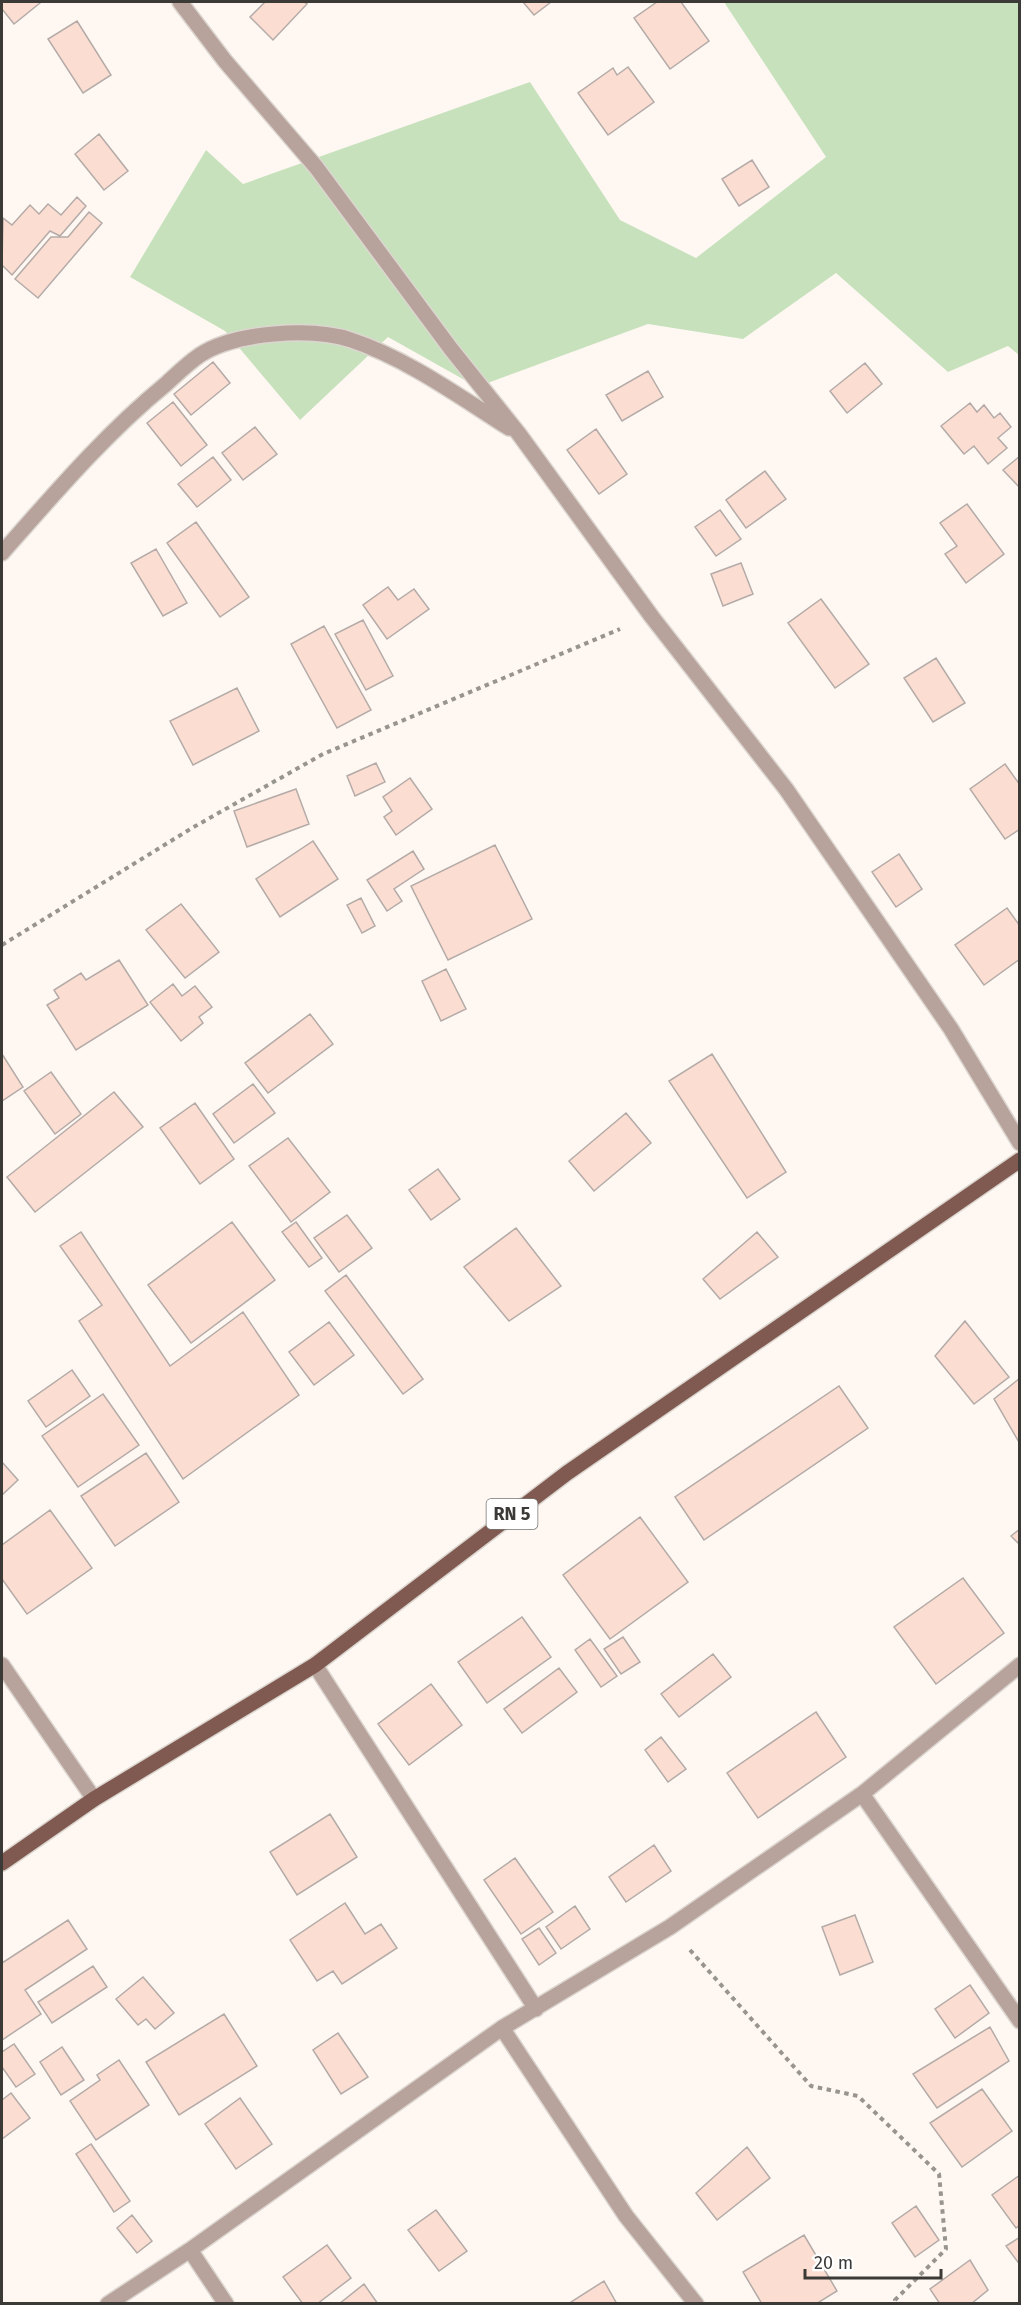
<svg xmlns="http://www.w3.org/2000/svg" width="1021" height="2305" font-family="'Fira Sans',sans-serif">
<rect width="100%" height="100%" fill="#fff8f2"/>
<!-- green -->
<path fill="#c8e1bd" d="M 724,2 L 1019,2 L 1019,355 L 1008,346 L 948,372 L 836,273 L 743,339 L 648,324 L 477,387 L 388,337 L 300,420 L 225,331 L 130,277 L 206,150 L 243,184 L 530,82 L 620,220 L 696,258 L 826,157 Z"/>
<!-- building -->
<path fill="#fbddd1" stroke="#b4aba8" stroke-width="1.5" d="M 2,2 L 39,2 L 40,3 L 14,24 L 2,9 Z
M 265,2 L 304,2 L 307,4 L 273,40 L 250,17 Z
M 523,2 L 551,2 L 534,15 Z
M 657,2 L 681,2 L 709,41 L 670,69 L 634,18 Z
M 77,21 L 111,75 L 83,93 L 48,39 Z
M 628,67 L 654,102 L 608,135 L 578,93 L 613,68 L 617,75 Z
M 99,134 L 128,171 L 104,190 L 75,154 Z
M 752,160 L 769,187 L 739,206 L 722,179 Z
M 77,197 L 86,206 L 60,236 L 50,231 L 12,275 L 2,265 L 3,218 L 12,225 L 30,205 L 39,214 L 48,204 L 61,215 Z
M 89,212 L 102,223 L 38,298 L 15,279 L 51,237 L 68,237 Z
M 213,362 L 230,383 L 191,415 L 174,394 Z
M 865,363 L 882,384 L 847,413 L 830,391 Z
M 648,371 L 663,397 L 622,421 L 606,395 Z
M 173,402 L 207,445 L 181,466 L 147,423 Z
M 970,403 L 977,412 L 984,405 L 994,418 L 1000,413 L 1011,427 L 998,438 L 1007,448 L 988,464 L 974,446 L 964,454 L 941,426 Z
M 255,427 L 277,454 L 243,480 L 222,453 Z
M 596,429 L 627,474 L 599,494 L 567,450 Z
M 1020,456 L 1020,488 L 1003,470 Z
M 213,457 L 231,480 L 197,507 L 178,484 Z
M 765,471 L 786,499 L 746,528 L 726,500 Z
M 967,504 L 1004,554 L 966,583 L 945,554 L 957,546 L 940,523 Z
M 720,510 L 741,539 L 716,556 L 695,527 Z
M 196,522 L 249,597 L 220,617 L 167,543 Z
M 156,549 L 187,603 L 163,616 L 131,563 Z
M 741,563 L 753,594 L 723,606 L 711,574 Z
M 388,587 L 398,600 L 414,589 L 429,609 L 387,639 L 363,605 Z
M 821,599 L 869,664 L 835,688 L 788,623 Z
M 363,620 L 393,676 L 366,690 L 335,634 Z
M 324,626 L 371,710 L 337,728 L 291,644 Z
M 936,658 L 965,703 L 933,722 L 904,678 Z
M 237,688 L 259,731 L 193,765 L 170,721 Z
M 376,763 L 385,782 L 355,796 L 347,776 Z
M 1005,764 L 1020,785 L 1020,829 L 1005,839 L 970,789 Z
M 410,778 L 432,809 L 396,835 L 384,817 L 392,811 L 383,797 Z
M 296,789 L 309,824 L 247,847 L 234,811 Z
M 313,841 L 338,879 L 280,917 L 256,879 Z
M 495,845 L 532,919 L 448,960 L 411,886 Z
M 413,851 L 424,869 L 394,889 L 402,901 L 387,911 L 367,880 Z
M 899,854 L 922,889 L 896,907 L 872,872 Z
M 361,898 L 375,926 L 362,933 L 347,905 Z
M 181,904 L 219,952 L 185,978 L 146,930 Z
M 1007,908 L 1020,926 L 1020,959 L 984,985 L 955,945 Z
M 119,960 L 148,1005 L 76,1050 L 47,1005 L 59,998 L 54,990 L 81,973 L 86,980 Z
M 446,969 L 466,1009 L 441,1021 L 422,981 Z
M 173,984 L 182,996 L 195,986 L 212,1007 L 199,1017 L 203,1023 L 181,1041 L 150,1002 Z
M 310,1014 L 333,1044 L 268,1093 L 245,1063 Z
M 2,1054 L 23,1087 L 2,1101 Z
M 712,1054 L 786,1172 L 747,1198 L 669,1081 Z
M 51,1072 L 81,1114 L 55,1134 L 24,1091 Z
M 253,1084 L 275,1113 L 234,1143 L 213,1114 Z
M 114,1092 L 143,1127 L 35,1212 L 7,1177 Z
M 195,1103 L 234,1159 L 200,1184 L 160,1128 Z
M 626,1113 L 651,1143 L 594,1191 L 569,1161 Z
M 288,1138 L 330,1192 L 291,1222 L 249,1166 Z
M 438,1169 L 460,1199 L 431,1220 L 409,1190 Z
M 347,1215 L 372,1248 L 339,1272 L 314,1238 Z
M 232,1222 L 275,1280 L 191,1343 L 148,1285 Z
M 296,1222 L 322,1258 L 309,1267 L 282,1232 Z
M 516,1228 L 561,1286 L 509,1321 L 464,1267 Z
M 81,1232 L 170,1366 L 243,1312 L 299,1395 L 183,1479 L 79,1321 L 102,1305 L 60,1246 Z
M 757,1232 L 778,1257 L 720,1299 L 703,1279 Z
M 346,1275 L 423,1379 L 403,1394 L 325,1291 Z
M 965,1321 L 1009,1377 L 974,1404 L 935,1356 Z
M 329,1322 L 354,1355 L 314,1385 L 289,1352 Z
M 72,1370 L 90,1396 L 46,1427 L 28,1401 Z
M 1020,1378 L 1020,1444 L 994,1399 Z
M 839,1386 L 868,1428 L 704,1540 L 675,1497 Z
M 103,1394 L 139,1445 L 78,1487 L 42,1436 Z
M 146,1453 L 179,1502 L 115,1546 L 81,1496 Z
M 2,1462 L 18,1480 L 2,1495 Z
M 50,1510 L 92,1568 L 27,1614 L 2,1579 L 2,1545 Z
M 640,1517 L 688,1582 L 610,1639 L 563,1575 Z
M 1020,1529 L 1020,1545 L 1011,1536 Z
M 963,1578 L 1004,1633 L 936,1684 L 894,1627 Z
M 522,1617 L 551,1657 L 487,1703 L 458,1662 Z
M 623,1637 L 640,1662 L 621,1674 L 604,1649 Z
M 590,1639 L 617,1676 L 601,1687 L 575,1650 Z
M 713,1654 L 731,1677 L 679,1717 L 661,1694 Z
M 559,1668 L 577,1692 L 522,1733 L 504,1709 Z
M 431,1684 L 462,1725 L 409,1765 L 378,1724 Z
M 816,1712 L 846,1757 L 758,1818 L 727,1773 Z
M 661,1737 L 686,1769 L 668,1782 L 645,1750 Z
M 330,1814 L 357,1857 L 297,1895 L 270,1852 Z
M 654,1845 L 671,1871 L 626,1902 L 609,1877 Z
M 515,1858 L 553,1912 L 521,1934 L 484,1880 Z
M 345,1903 L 365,1934 L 381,1924 L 397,1948 L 342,1984 L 333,1971 L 317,1981 L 290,1940 Z
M 575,1906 L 590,1929 L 561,1949 L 546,1927 Z
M 855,1915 L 873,1962 L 840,1975 L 822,1927 Z
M 68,1920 L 87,1949 L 25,1990 L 41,2014 L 2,2040 L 2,1963 Z
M 539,1928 L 556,1953 L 539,1965 L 522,1939 Z
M 93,1966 L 107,1987 L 52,2023 L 38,2002 Z
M 143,1977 L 174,2013 L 155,2029 L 146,2019 L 138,2025 L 116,1999 Z
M 970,1985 L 989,2013 L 955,2038 L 935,2009 Z
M 224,2014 L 257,2066 L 179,2115 L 146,2062 Z
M 990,2027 L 1009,2061 L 937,2108 L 913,2074 Z
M 338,2033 L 368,2077 L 341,2094 L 313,2050 Z
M 14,2044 L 35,2074 L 16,2087 L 2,2067 L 2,2052 Z
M 62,2047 L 84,2080 L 61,2095 L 40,2062 Z
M 119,2060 L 149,2105 L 96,2140 L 70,2101 L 100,2080 L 97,2075 Z
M 982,2089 L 1012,2131 L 962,2167 L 930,2123 Z
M 11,2093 L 30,2118 L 2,2139 L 2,2100 Z
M 240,2098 L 272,2144 L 236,2169 L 205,2124 Z
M 91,2144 L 130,2201 L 114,2212 L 76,2154 Z
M 747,2147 L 770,2178 L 717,2220 L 696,2193 Z
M 1020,2175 L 1020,2225 L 1016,2228 L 992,2195 Z
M 916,2206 L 939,2240 L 915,2257 L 892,2223 Z
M 436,2210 L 467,2251 L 439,2271 L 408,2230 Z
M 132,2215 L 152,2241 L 137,2253 L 117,2228 Z
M 804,2235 L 837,2291 L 816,2304 L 762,2304 L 743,2272 Z
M 1020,2237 L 1020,2265 L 1006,2246 Z
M 327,2245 L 351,2278 L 317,2304 L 303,2304 L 283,2277 Z
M 970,2260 L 988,2290 L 971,2304 L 940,2304 L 930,2289 Z
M 604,2281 L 617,2304 L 572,2304 L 571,2302 Z
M 364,2284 L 378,2304 L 339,2304 Z"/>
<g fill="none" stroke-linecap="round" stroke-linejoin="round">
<defs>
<path id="minor" d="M 180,2 L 225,61 L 316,167 L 451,349 L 519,434 L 652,617 L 786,789 L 951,1029 L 1020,1143
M 2,553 C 54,494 105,434 166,384 C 177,374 188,363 200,355 C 235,332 312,327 351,340 C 406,358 460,397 509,428
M 2,1665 L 94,1799
M 315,1665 L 536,2009
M 862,1794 L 1020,2021
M 502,2028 L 626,2216 L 696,2304
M 190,2250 L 226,2304
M 108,2304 L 190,2250 L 502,2028 L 670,1927 L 862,1794 L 1020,1665"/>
<path id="primary" d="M 2,1863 L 94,1799 L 315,1665 L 567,1473 L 1020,1160"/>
</defs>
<!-- minor casing -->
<use href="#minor" stroke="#dcd6d0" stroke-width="18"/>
<!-- primary casing -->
<use href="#primary" stroke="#dcd6d0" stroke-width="18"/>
<!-- path -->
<path stroke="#989490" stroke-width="4" stroke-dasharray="4.5 4.5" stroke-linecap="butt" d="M 2,945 L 192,828 L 323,754 L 620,629
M 690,1950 L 811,2086 L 858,2096 L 939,2174 L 946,2249 L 895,2300 L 896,2304"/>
<!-- minor -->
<use href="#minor" stroke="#b8a29c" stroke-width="15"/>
<!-- primary -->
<use href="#primary" stroke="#805a50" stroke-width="15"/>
</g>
<g text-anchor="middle" stroke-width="5" stroke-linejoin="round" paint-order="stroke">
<!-- shield labels -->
<rect fill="#fff" stroke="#767573" stroke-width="1.5" x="486.5" y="1499" width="51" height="30" rx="4.5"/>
<g font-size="18" font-weight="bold" fill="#3c3a37">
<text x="512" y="1520">RN 5</text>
</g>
</g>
<!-- border -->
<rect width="1021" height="2305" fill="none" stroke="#3c3a37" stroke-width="6"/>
<!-- scale -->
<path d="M805 2269v9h136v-9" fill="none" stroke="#3c3a37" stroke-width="3"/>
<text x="814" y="2269" font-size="18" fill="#3c3a37" stroke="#ffffff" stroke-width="4.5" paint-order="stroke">20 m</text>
</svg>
